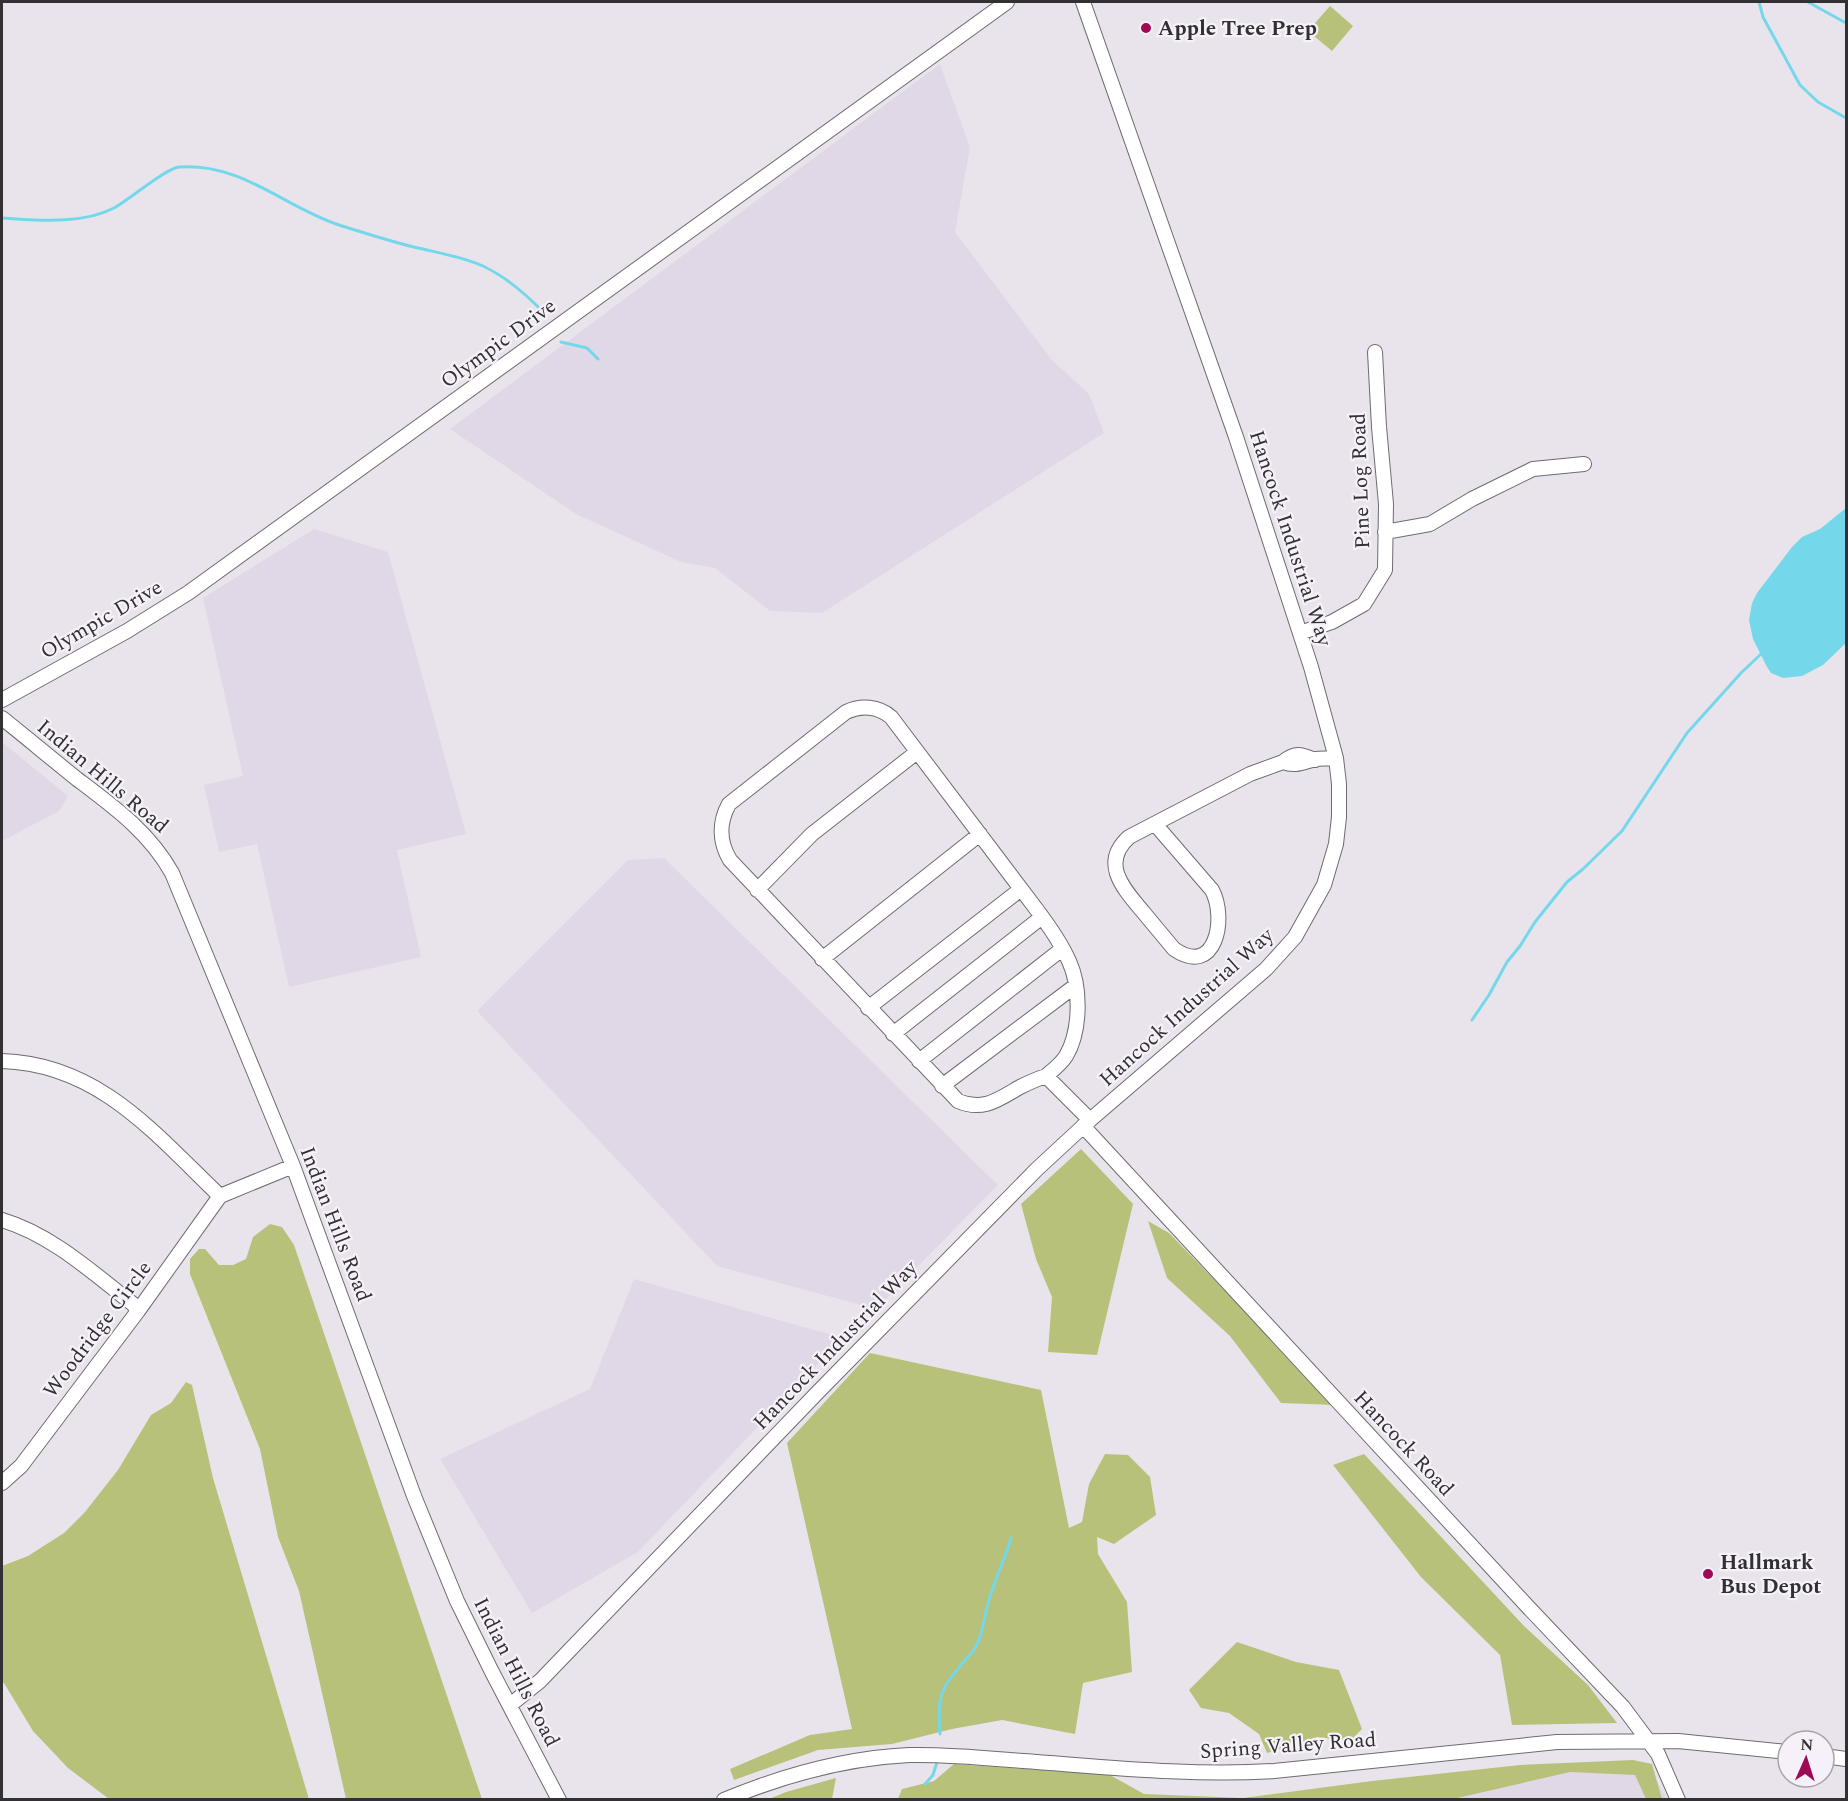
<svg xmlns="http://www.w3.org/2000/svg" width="1848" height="1801" font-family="Spectral,serif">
<rect width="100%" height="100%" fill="#e9e4ec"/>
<!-- built -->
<path fill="#e1d8e7" d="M 940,64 L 970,147 L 955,232 L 1052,360 L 1089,394 L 1104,433 L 822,613 L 770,611 L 715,568 L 681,562 L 576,514 L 450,429 Z
M 314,529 L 388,552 L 466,834 L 397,850 L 421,957 L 289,987 L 257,844 L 219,852 L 204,785 L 243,776 L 203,598 Z
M 2,742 L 68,796 L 59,811 L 2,841 Z
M 664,858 L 998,1185 L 876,1309 L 717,1266 L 477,1011 L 628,860 Z
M 634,1279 L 843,1338 L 638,1552 L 532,1613 L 440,1459 L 590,1389 Z
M 1551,1766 L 1652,1772 L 1667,1799 L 1431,1800 L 1436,1779 Z"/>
<!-- green -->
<path fill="#b8c179" d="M 1330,6 L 1353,26 L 1332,51 L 1308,31 Z
M 1081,1149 L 1133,1204 L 1097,1355 L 1048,1352 L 1052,1297 L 1036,1259 L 1021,1204 Z
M 1148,1221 L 1169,1233 L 1336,1405 L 1281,1403 L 1230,1336 L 1167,1278 Z
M 270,1224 L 282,1227 L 294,1245 L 482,1799 L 346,1799 L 299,1591 L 278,1537 L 260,1449 L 190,1274 L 190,1259 L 199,1249 L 205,1249 L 219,1265 L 233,1265 L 246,1259 L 253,1237 Z
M 870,1353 L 1041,1390 L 1069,1528 L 1082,1522 L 1089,1484 L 1105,1454 L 1128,1455 L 1150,1477 L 1156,1515 L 1114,1544 L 1097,1537 L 1098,1554 L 1127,1602 L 1132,1672 L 1083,1683 L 1075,1734 L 1002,1720 L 952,1729 L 892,1744 L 818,1750 L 734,1780 L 730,1769 L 810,1735 L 852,1729 L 787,1443 Z
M 186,1382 L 192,1385 L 213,1478 L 309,1799 L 109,1799 L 68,1768 L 33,1731 L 4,1683 L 2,1683 L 2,1566 L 28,1556 L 64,1533 L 85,1512 L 118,1470 L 151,1415 L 171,1403 Z
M 1364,1454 L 1524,1626 L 1588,1685 L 1617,1723 L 1512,1725 L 1500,1655 L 1421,1577 L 1333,1465 Z
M 1237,1642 L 1296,1662 L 1339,1670 L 1362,1729 L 1350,1741 L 1317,1737 L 1267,1753 L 1259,1734 L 1229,1713 L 1201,1708 L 1189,1690 Z
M 1633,1760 L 1652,1764 L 1662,1799 L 1646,1799 L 1635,1775 L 1570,1772 L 1453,1799 L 898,1799 L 902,1789 L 934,1781 L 954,1764 L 1110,1775 L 1144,1794 L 1243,1798 L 1372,1781 L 1520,1765 Z
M 836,1778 L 832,1799 L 769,1799 L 786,1792 Z"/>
<!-- water -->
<path fill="#75d8ea" d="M 1846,508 L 1846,643 L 1823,665 L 1802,676 L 1783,678 L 1771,673 L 1767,667 L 1753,639 L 1749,620 L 1752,603 L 1757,593 L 1792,547 L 1802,537 L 1820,529 Z"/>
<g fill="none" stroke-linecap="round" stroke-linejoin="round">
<!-- stream -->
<path stroke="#75d8ea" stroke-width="3" d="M 1759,2 L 1763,17 L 1800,85 L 1818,102 L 1846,118
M 1808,2 L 1846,23
M 2,218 C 37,220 81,225 114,208 C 129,200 166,168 179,167 C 243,163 282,206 339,225 C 365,233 392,242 418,248 C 440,253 463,257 483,266 C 506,277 527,295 544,313
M 561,342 L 587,348 L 598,359
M 1472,1020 L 1489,995 L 1507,962 L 1520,946 L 1535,922 L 1567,882 L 1583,869 L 1622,831 L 1687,733 L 1741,673 L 1761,654
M 940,1734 C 938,1706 937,1692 957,1670 C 962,1663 970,1656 975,1648 C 984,1633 984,1616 989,1600 C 995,1579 1005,1559 1011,1538
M 925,1784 L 933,1775 L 937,1762"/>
<defs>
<path id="minor" d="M 1385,532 L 1430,524 L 1472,499 L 1533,469 L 1584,464
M 1300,633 L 1332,622 L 1364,604 L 1385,570 L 1386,504 L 1379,427 L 1375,352
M 2,700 L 127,631 L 188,593 L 1007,2
M 2,718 C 27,738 52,759 77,779 C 114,807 149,832 172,873 L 293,1166 L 414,1496 L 457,1601 L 492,1672 L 559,1800
M 1315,760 C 1301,754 1295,752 1283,762 C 1296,767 1303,762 1316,759 C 1322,758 1329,759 1336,758
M 1155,824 L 1212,890 C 1227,918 1216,978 1174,949 C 1164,937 1154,925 1144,913 C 1125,890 1099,864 1129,837 L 1250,774 L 1283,762
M 757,890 L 812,834 L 917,752
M 822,959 L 980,834
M 868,1008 L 1021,889
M 893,1034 L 1042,917
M 2,1061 C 99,1064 155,1134 220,1196
M 919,1061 L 1062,949
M 1046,1076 C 1037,1079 1028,1083 1020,1087 C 999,1099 983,1112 958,1101 L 730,860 C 719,842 719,822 729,804 L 846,712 C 861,705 878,706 891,717 L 1037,910 C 1049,926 1061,943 1069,961 C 1081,987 1081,1031 1066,1056 C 1061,1064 1053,1070 1046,1076 L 1090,1120
M 942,1086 L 1075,986
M 1083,1126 L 1529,1608 L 1623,1707 L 1658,1754 L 1678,1800
M 2,1220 C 52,1235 93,1273 133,1304 L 138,1311
M 2,1483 L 21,1466 L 138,1311 L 220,1196 L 293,1166
M 510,1705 L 540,1681 L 818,1392 L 1037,1169 L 1090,1120 L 1266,969 L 1295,937 L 1324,885 L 1336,844 L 1339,817 L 1339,784 L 1336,758 L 1311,667 L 1236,437 L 1083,2
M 1824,1756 L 1846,1759
M 724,1800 C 784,1775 845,1758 909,1755 C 947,1754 986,1758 1023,1761 C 1107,1767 1190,1776 1274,1771 L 1557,1742 L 1678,1741 L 1788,1752"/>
</defs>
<!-- minor casing -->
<use href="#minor" stroke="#6f6b72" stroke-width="16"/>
<!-- minor -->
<use href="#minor" stroke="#fff" stroke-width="14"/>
</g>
<!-- markers -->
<g fill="#9e0a53" stroke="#f6f1f9" stroke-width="2">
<circle cx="1146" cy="28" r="6"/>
<circle cx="1708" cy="1574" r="6"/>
</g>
<g text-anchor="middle" stroke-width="4.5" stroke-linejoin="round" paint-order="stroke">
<!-- poi labels -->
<g font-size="21" font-weight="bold" fill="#323033" stroke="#f6f1f9" text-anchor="start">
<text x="1158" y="35">Apple Tree Prep</text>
<text x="1720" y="1569">Hallmark<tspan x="1720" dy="24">Bus Depot</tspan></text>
</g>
<!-- street labels -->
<g font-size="21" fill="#323033" stroke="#f6f1f9">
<text transform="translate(498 343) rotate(-36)" y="7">Olympic Drive</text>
<text transform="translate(1360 481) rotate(-92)" y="7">Pine Log Road</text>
<text transform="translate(1291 538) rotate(72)" y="7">Hancock Industrial Way</text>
<text transform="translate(101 619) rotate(-30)" y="7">Olympic Drive</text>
<text transform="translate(103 776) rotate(40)" y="7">Indian Hills Road</text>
<text transform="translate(1186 1007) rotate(-42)" y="7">Hancock Industrial Way</text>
<text transform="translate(336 1224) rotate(69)" y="7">Indian Hills Road</text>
<text transform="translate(97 1329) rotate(-53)" y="7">Woodridge Circle</text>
<text transform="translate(835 1345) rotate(-46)" y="7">Hancock Industrial Way</text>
<text transform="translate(1404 1443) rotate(47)" y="7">Hancock Road</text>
<text transform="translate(517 1672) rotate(63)" y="7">Indian Hills Road</text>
<text transform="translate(1288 1745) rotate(-4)" y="7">Spring Valley Road</text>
</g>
</g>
<!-- border -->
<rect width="1848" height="1801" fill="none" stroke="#323033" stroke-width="6"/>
<!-- north arrow -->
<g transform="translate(1806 1759) rotate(3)"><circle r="28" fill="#f6f1f9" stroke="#a8a4aa" stroke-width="1.5"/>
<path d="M0-4.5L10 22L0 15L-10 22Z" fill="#9e0a53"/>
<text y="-9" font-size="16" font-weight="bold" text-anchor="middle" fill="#323033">N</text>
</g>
</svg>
